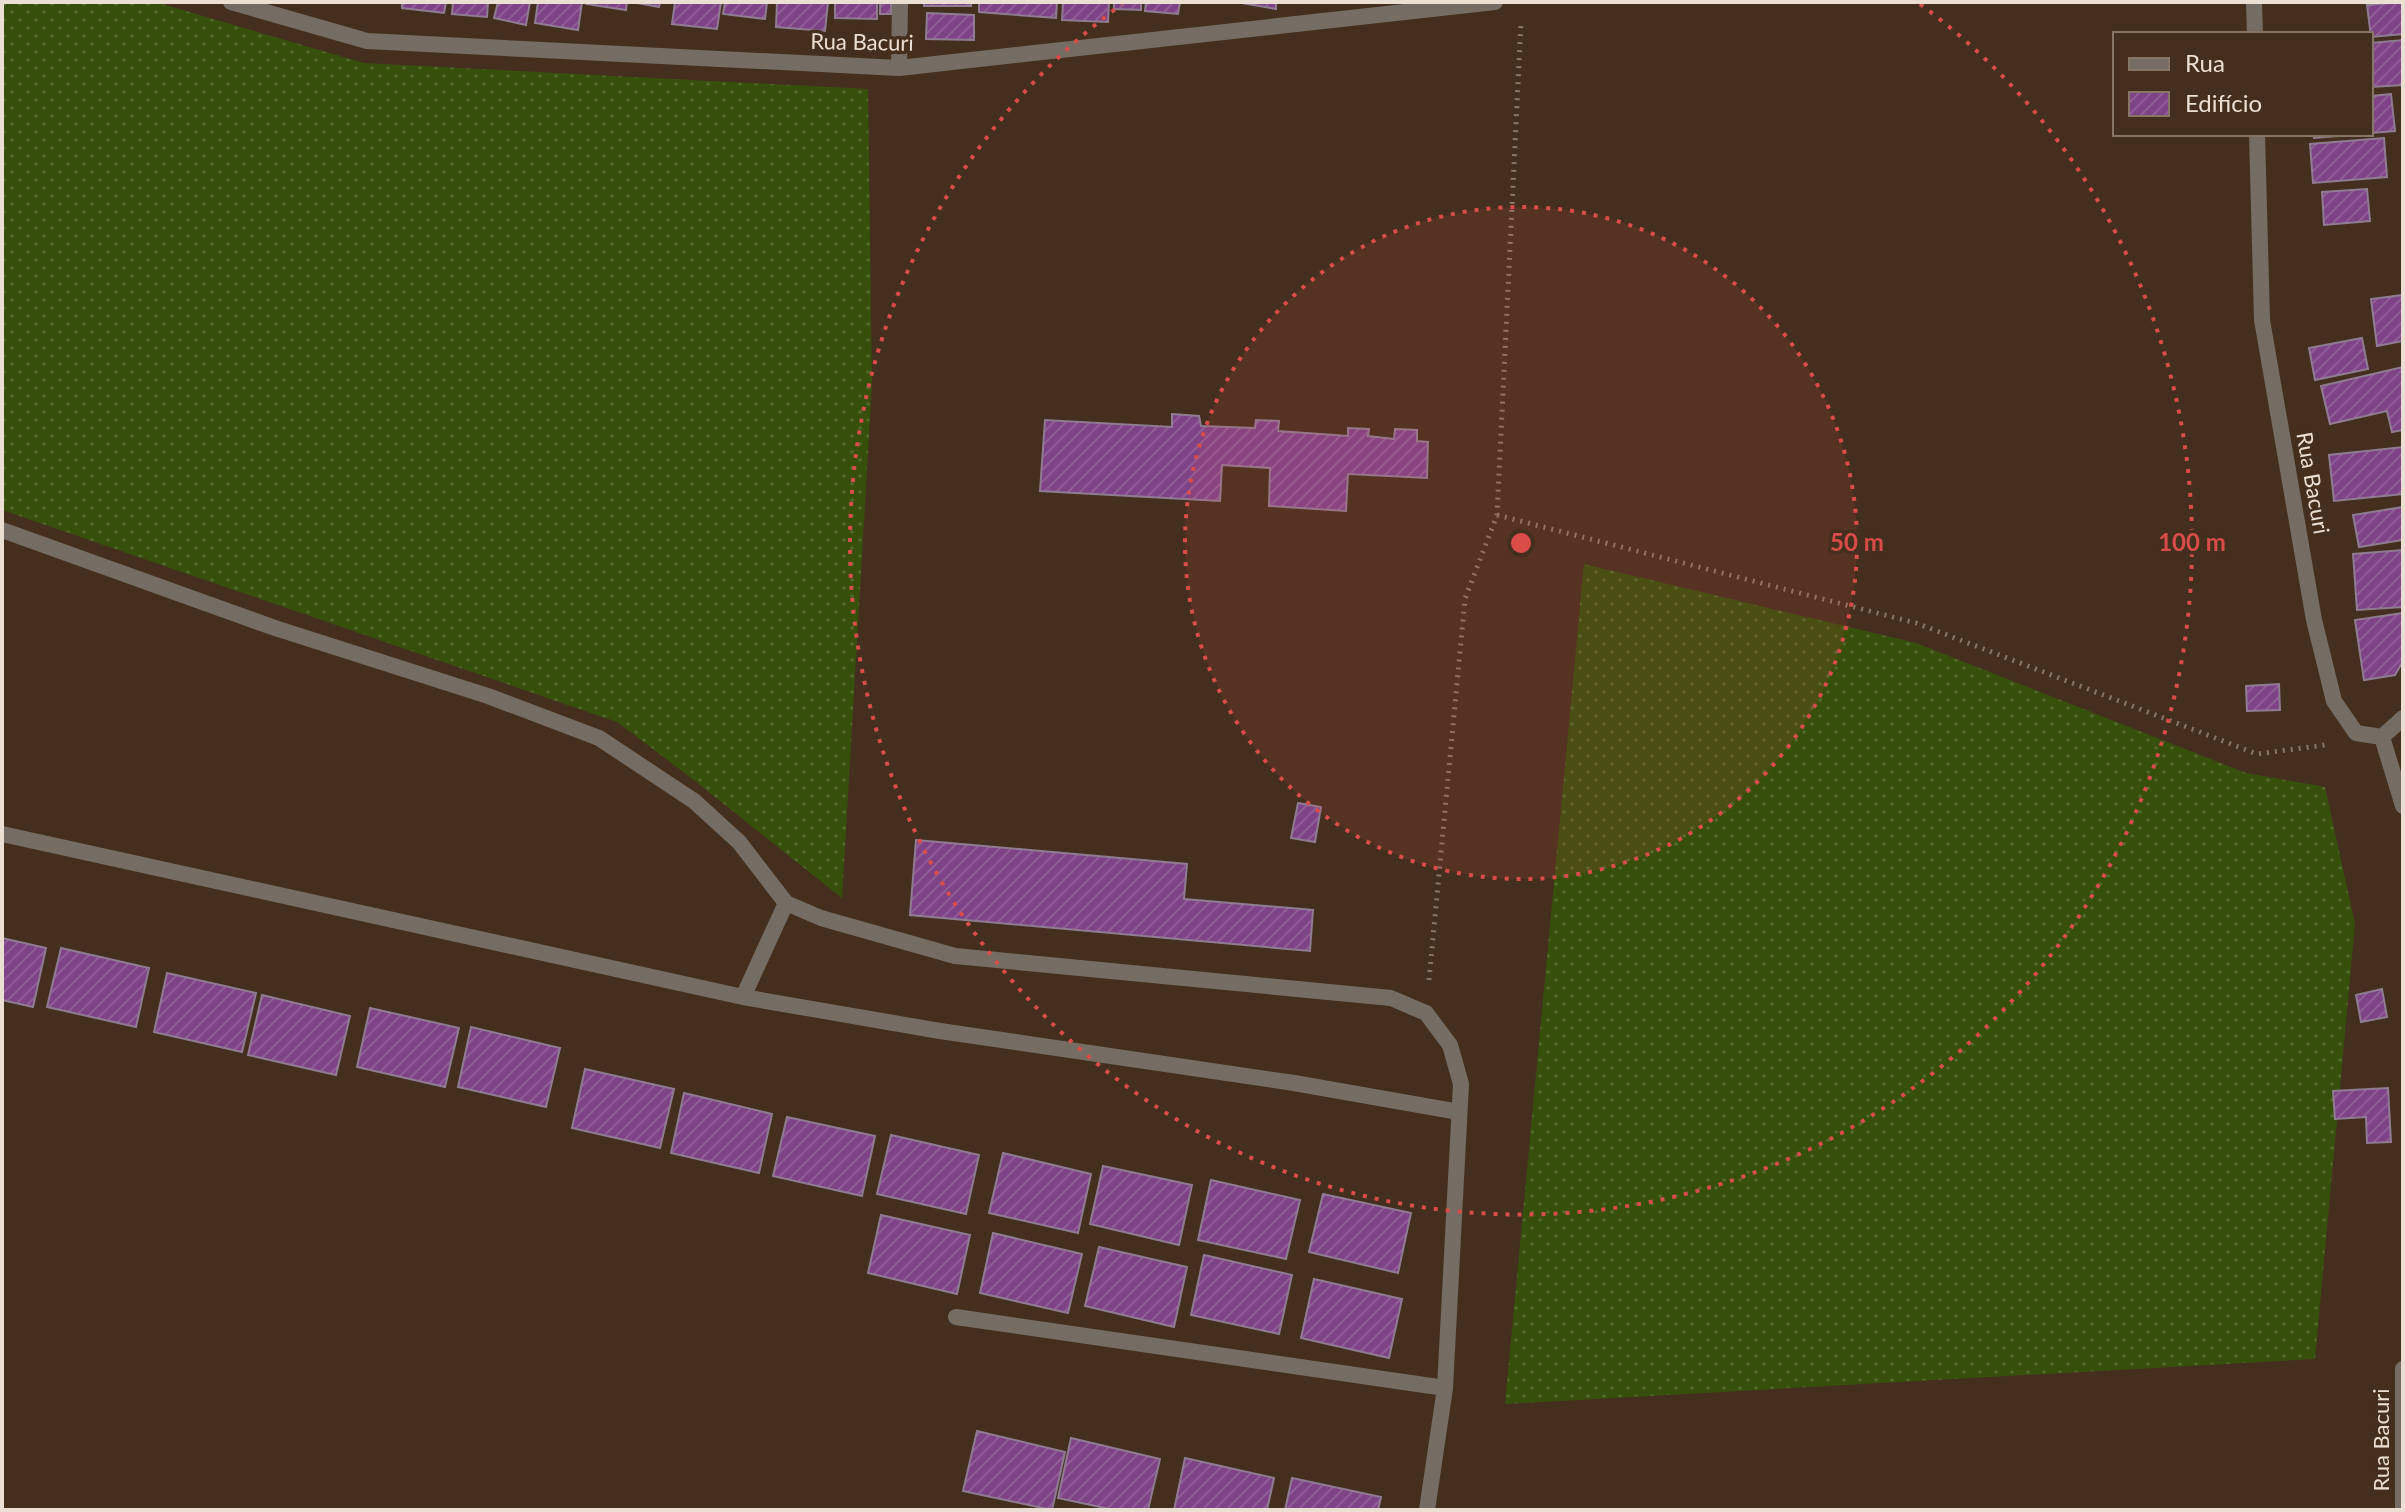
<svg xmlns="http://www.w3.org/2000/svg" width="2405" height="1512" font-family="Lato,sans-serif">
<defs>
<pattern id="grass-dots" width="8" height="8" patternUnits="userSpaceOnUse" patternTransform="scale(2)"><rect width="8" height="8" fill="#364f0b"/><path d="M2 2h.1M6 6h.1" fill="none" stroke="#53682e" stroke-width="1.8" stroke-linecap="round"/></pattern>
<pattern id="building-hatch" width="6" height="6" patternUnits="userSpaceOnUse" patternTransform="scale(2)"><rect width="6" height="6" fill="#7e4287"/><path d="M-1 1l2-2M0 6l6-6M5 7l2-2" fill="none" stroke="#905d97"/></pattern>
</defs>
<rect width="100%" height="100%" fill="#442f1e"/>
<!-- grass -->
<path fill="url(#grass-dots)" d="M 2,2 L 155,2 L 364,63 L 868,89 L 872,384 L 842,898 L 686,774 L 617,722 L 2,510 Z
M 1584,564 L 1916,643 L 2246,773 L 2325,787 L 2355,924 L 2315,1359 L 1505,1404 Z"/>
<!-- building -->
<path fill="url(#building-hatch)" stroke="#8f7c92" stroke-width="2" d="M 402,2 L 446,2 L 444,13 L 402,8 Z
M 453,2 L 488,2 L 487,17 L 452,14 Z
M 498,2 L 530,2 L 526,25 L 494,18 Z
M 538,2 L 582,2 L 578,30 L 535,23 Z
M 586,2 L 627,2 L 626,10 L 586,4 Z
M 632,2 L 660,2 L 659,7 Z
M 675,2 L 721,2 L 717,29 L 672,24 Z
M 725,2 L 767,2 L 765,19 L 723,14 Z
M 777,2 L 828,2 L 825,31 L 776,27 Z
M 835,2 L 877,2 L 877,19 L 835,18 Z
M 880,2 L 891,2 L 891,14 L 880,14 Z
M 924,2 L 971,2 L 971,6 L 924,6 Z
M 979,2 L 1057,2 L 1056,18 L 979,12 Z
M 1063,2 L 1109,2 L 1108,22 L 1062,20 Z
M 1114,2 L 1141,2 L 1141,10 L 1114,9 Z
M 1146,2 L 1180,2 L 1178,14 L 1145,11 Z
M 1236,2 L 1276,2 L 1276,9 Z
M 2403,2 L 2403,34 L 2371,37 L 2367,5 Z
M 927,13 L 974,15 L 974,40 L 926,39 Z
M 2403,40 L 2403,85 L 2371,87 L 2371,43 Z
M 2391,94 L 2395,131 L 2371,133 L 2371,96 Z
M 2314,134 L 2363,134 L 2314,138 Z
M 2384,138 L 2387,177 L 2313,183 L 2310,144 Z
M 2367,189 L 2370,221 L 2324,225 L 2322,192 Z
M 2403,295 L 2403,341 L 2377,346 L 2371,299 Z
M 2362,338 L 2368,369 L 2315,380 L 2309,348 Z
M 2403,367 L 2403,430 L 2392,432 L 2387,411 L 2330,424 L 2321,386 Z
M 1172,414 L 1199,416 L 1201,426 L 1255,428 L 1256,420 L 1279,421 L 1278,431 L 1348,436 L 1348,428 L 1369,429 L 1368,436 L 1394,439 L 1395,429 L 1417,430 L 1417,441 L 1428,442 L 1427,478 L 1348,474 L 1346,511 L 1269,506 L 1270,468 L 1222,465 L 1220,501 L 1040,491 L 1045,420 L 1172,427 Z
M 2403,447 L 2403,494 L 2334,501 L 2329,455 Z
M 2403,507 L 2403,540 L 2359,547 L 2353,515 Z
M 2403,550 L 2403,607 L 2357,610 L 2353,554 Z
M 2403,613 L 2403,661 L 2395,675 L 2364,680 L 2355,620 Z
M 2279,684 L 2280,710 L 2247,711 L 2246,686 Z
M 1298,803 L 1321,807 L 1315,842 L 1291,838 Z
M 916,840 L 1187,864 L 1184,899 L 1313,910 L 1310,951 L 910,915 Z
M 2,938 L 46,948 L 33,1007 L 2,1000 Z
M 61,948 L 149,968 L 136,1027 L 47,1007 Z
M 167,973 L 256,993 L 242,1052 L 154,1032 Z
M 2382,989 L 2387,1017 L 2361,1022 L 2356,995 Z
M 262,995 L 350,1016 L 336,1075 L 248,1055 Z
M 370,1008 L 459,1028 L 445,1087 L 357,1067 Z
M 471,1027 L 560,1048 L 546,1107 L 458,1087 Z
M 585,1069 L 674,1089 L 660,1148 L 572,1128 Z
M 2388,1088 L 2391,1142 L 2367,1143 L 2366,1117 L 2335,1119 L 2333,1091 Z
M 684,1093 L 772,1114 L 759,1173 L 671,1153 Z
M 787,1117 L 875,1136 L 862,1196 L 773,1176 Z
M 891,1135 L 979,1155 L 966,1214 L 877,1194 Z
M 1003,1153 L 1091,1174 L 1078,1233 L 989,1213 Z
M 1103,1166 L 1192,1185 L 1179,1245 L 1090,1224 Z
M 1211,1180 L 1300,1200 L 1286,1259 L 1198,1240 Z
M 1323,1194 L 1411,1213 L 1398,1273 L 1309,1252 Z
M 881,1215 L 970,1235 L 957,1294 L 868,1273 Z
M 993,1233 L 1082,1254 L 1068,1313 L 980,1293 Z
M 1099,1247 L 1187,1267 L 1174,1327 L 1085,1306 Z
M 1204,1255 L 1292,1275 L 1279,1334 L 1191,1315 Z
M 1314,1279 L 1402,1299 L 1389,1358 L 1301,1338 Z
M 977,1431 L 1065,1452 L 1052,1510 L 963,1491 Z
M 1071,1438 L 1160,1459 L 1148,1510 L 1114,1510 L 1058,1498 Z
M 1185,1458 L 1274,1478 L 1267,1510 L 1174,1510 Z
M 1292,1478 L 1381,1497 L 1378,1510 L 1285,1510 Z"/>
<g fill="none" stroke-linecap="round" stroke-linejoin="round">
<!-- path -->
<path stroke="#887667" stroke-width="5" stroke-dasharray="2 6" stroke-linecap="butt" d="M 1497,515 L 1916,623 L 2257,754 L 2325,745
M 1429,980 L 1465,599 L 1497,515 L 1521,22"/>
<!-- minor -->
<path stroke="#756d63" stroke-width="16" d="M 231,2 L 367,41 L 899,68 L 1495,2
M 2254,2 L 2255,34
M 899,68 L 900,2
M 2257,134 L 2262,320 L 2314,620 L 2334,701 L 2356,733 L 2382,737
M 2,530 L 275,628 L 488,696 L 599,738 L 694,801 L 739,842 L 786,903 L 821,918 L 955,956 L 1391,998 L 1426,1013 L 1450,1045 L 1461,1084 L 1445,1388 L 1427,1510
M 2382,737 L 2403,806
M 2382,737 L 2403,718
M 2,834 L 743,997 L 940,1031 L 1294,1083 L 1459,1112
M 743,997 L 786,903
M 956,1317 L 1445,1388
M 2403,1510 L 2403,1369"/>
</g>
<!-- distance rings -->
<circle cx="1521" cy="543" r="336" fill="#da4c4a" fill-opacity=".12"/>
<g fill="none" stroke="#da4c4a" stroke-width="4" stroke-dasharray="4 8">
<circle cx="1521" cy="543" r="336"/>
<path d="M1920 4A671 671 0 1 1 1122 4"/>
</g>
<g text-anchor="middle" stroke-width="7" stroke-linejoin="round" paint-order="stroke">
<!-- street labels -->
<g font-size="22" fill="#ebded3" stroke="#442f1e">
<text transform="translate(862 42) rotate(1)" y="8">Rua Bacuri</text>
<text transform="translate(2313 483) rotate(80)" y="8">Rua Bacuri</text>
<text transform="translate(2381 1440) rotate(-90)" y="8">Rua Bacuri</text>
</g>
</g>
<circle cx="1521" cy="543" r="12" fill="#da4c4a" stroke="#442f1e" stroke-width="4"/>
<g font-size="24" text-anchor="middle" font-weight="bold" fill="#da4c4a" stroke="#442f1e" stroke-width="7" stroke-linejoin="round" paint-order="stroke">
<text x="1857" y="551">50 m</text>
<text x="2192" y="551">100 m</text>
</g>
<!-- border -->
<rect width="2405" height="1512" fill="none" stroke="#ebded3" stroke-width="8"/>
<!-- legend -->
<rect x="2113" y="32" width="260" height="104" fill="#442f1e" stroke="#877566" stroke-width="2"/>
<rect x="2129" y="58" width="40" height="12" fill="#756d63" stroke="#877566" stroke-width="2"/>
<text x="2185" y="72" font-size="24" fill="#ebded3">Rua</text>
<rect x="2129" y="92" width="40" height="24" fill="url(#building-hatch)" stroke="#877566" stroke-width="2"/>
<text x="2185" y="112" font-size="24" fill="#ebded3">Edifício</text>
</svg>
